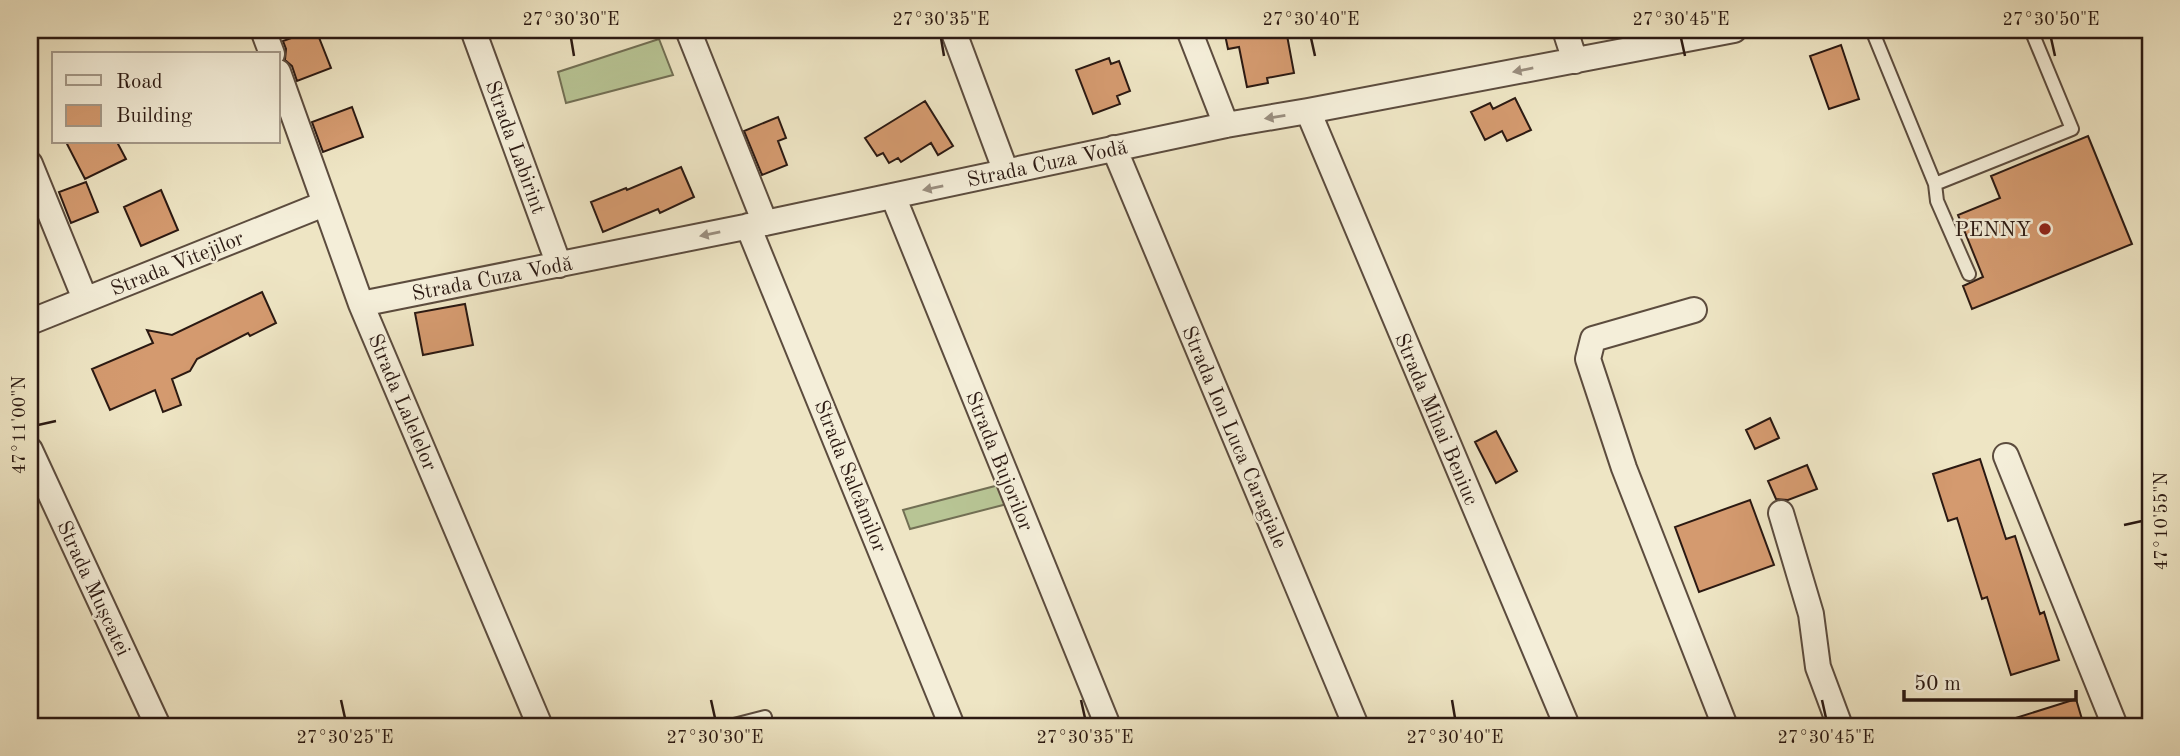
<svg xmlns="http://www.w3.org/2000/svg" width="2180" height="756" font-family="'Old Standard TT',serif">
<rect width="100%" height="100%" fill="#eee5c4"/>
<filter id="stains"><feTurbulence type="fractalNoise" baseFrequency=".00286" numOctaves="4"/><feColorMatrix values="0 0 0 0 .2 0 0 0 0 .09 0 0 0 0 .02 0 0 0 .5 -.17"/></filter>
<radialGradient id="worn" r=".72"><stop offset=".6" stop-color="#630" stop-opacity="0"/><stop offset="1" stop-color="#630" stop-opacity=".3"/></radialGradient>
<!-- green -->
<path fill="#b8c595" stroke="#726f54" stroke-width="2" d="M 659,39 L 673,75 L 566,103 L 558,72 Z
M 999,485 L 1007,504 L 910,529 L 903,510 Z"/>
<!-- building -->
<path fill="#d49a6f" stroke="#2b1912" stroke-width="2" d="M 313,30 L 316,30 L 331,68 L 297,81 L 292,66 L 285,60 L 286,49 L 283,41 Z
M 1224,30 L 1286,30 L 1294,73 L 1267,78 L 1268,83 L 1247,87 L 1239,47 L 1228,49 Z
M 1841,45 L 1859,99 L 1829,109 L 1810,56 Z
M 1109,58 L 1111,64 L 1119,61 L 1130,91 L 1117,96 L 1120,104 L 1093,114 L 1076,70 Z
M 1515,98 L 1531,130 L 1507,141 L 1502,131 L 1485,140 L 1471,112 L 1490,103 L 1493,109 Z
M 925,101 L 953,146 L 938,155 L 931,143 L 901,162 L 898,158 L 889,163 L 883,153 L 877,156 L 865,138 Z
M 352,107 L 363,137 L 323,152 L 312,122 Z
M 778,117 L 786,138 L 778,141 L 787,165 L 762,175 L 744,131 Z
M 2088,136 L 2132,244 L 1972,309 L 1963,286 L 1983,277 L 1958,215 L 2000,198 L 1991,176 Z
M 66,142 L 117,142 L 126,159 L 85,179 Z
M 681,167 L 694,197 L 660,213 L 658,209 L 603,232 L 591,202 L 626,188 L 627,190 Z
M 86,182 L 98,212 L 71,223 L 59,192 Z
M 161,190 L 178,230 L 141,246 L 124,207 Z
M 262,292 L 276,323 L 250,336 L 248,333 L 197,359 L 190,371 L 172,379 L 181,405 L 163,412 L 155,390 L 110,410 L 92,369 L 153,343 L 147,330 L 172,335 Z
M 465,304 L 473,345 L 423,355 L 415,313 Z
M 1770,418 L 1779,438 L 1755,449 L 1746,430 Z
M 1496,431 L 1517,471 L 1496,483 L 1475,442 Z
M 1980,459 L 2006,539 L 2015,536 L 2040,614 L 2044,612 L 2059,660 L 2011,675 L 1987,597 L 1982,599 L 1957,518 L 1948,521 L 1933,474 Z
M 1807,465 L 1817,489 L 1788,500 L 1776,499 L 1768,481 Z
M 1750,500 L 1774,565 L 1699,592 L 1675,527 Z
M 2076,699 L 2084,726 L 2004,726 L 2003,722 Z"/>
<g fill="none" stroke-linecap="round" stroke-linejoin="round">
<defs>
<path id="service" d="M 1872,30 L 1935,184 L 2072,129 L 2031,30
M 1935,184 L 1937,201 L 1969,274
M 730,726 L 765,717"/>
<path id="minor" d="M 263,30 L 272,54
M 473,30 L 559,265
M 688,30 L 765,223
M 953,30 L 1006,172
M 1189,30 L 1226,125
M 1565,30 L 1575,61
M 278,72 L 361,304 L 540,726
M 1308,111 L 1567,726
M 1114,148 L 1356,726
M 30,164 L 85,299
M 893,196 L 1108,726
M 748,226 L 952,726
M 361,304 L 765,223 L 1226,125 L 1308,111 L 1734,30
M 1694,310 L 1593,339 L 1588,359 L 1624,468 L 1725,726
M 30,322 L 324,204
M 30,450 L 158,726
M 2006,456 L 2115,726
M 1781,513 L 1811,614 L 1818,667 L 1840,726"/>
</defs>
<!-- service casing -->
<use href="#service" stroke="#5c4c3e" stroke-width="16"/>
<!-- minor casing -->
<use href="#minor" stroke="#5c4c3e" stroke-width="28"/>
<!-- service -->
<use href="#service" stroke="#f4eed9" stroke-width="12"/>
<!-- minor -->
<use href="#minor" stroke="#f4eed9" stroke-width="24"/>
</g>
<!-- one-way arrows -->
<defs><path id="oneway-solid" d="M-6-.8H1V-3.2L6.5 0L1 3.2V.8H-6Z" transform="scale(1.75)"/></defs>
<g fill="#9a8e7f">
<use href="#oneway-solid" transform="translate(1523 70) rotate(169)"/>
<use href="#oneway-solid" transform="translate(1275 117) rotate(171)"/>
<use href="#oneway-solid" transform="translate(933 188) rotate(168)"/>
<use href="#oneway-solid" transform="translate(710 234) rotate(168)"/>
</g>
<!-- ticks -->
<path fill="none" stroke="#2b1912" stroke-width="2.5" d="M 571,38 L 574,56M 941,38 L 944,56M 1311,38 L 1315,56M 1681,38 L 1685,56M 2051,38 L 2055,56M 38,425 L 56,421M 2124,525 L 2142,521M 341,700 L 345,718M 711,700 L 715,718M 1081,700 L 1085,718M 1452,700 L 1455,718M 1822,700 L 1826,718"/>
<!-- markers -->
<circle fill="#8f2418" stroke="#f4eed9" stroke-width="2.5" cx="2045" cy="229" r="7"/>
<g text-anchor="middle" stroke-width="5" stroke-linejoin="round" paint-order="stroke">
<!-- street labels -->
<g font-size="21" fill="#2b1912" stroke="#f4eed9">
<text transform="translate(516 147) rotate(70)" y="7">Strada Labirint</text>
<text transform="translate(1047 163) rotate(-12)" y="7">Strada Cuza Vodă</text>
<text transform="translate(177 263) rotate(-22)" y="7">Strada Vitejilor</text>
<text transform="translate(492 278) rotate(-11)" y="7">Strada Cuza Vodă</text>
<text transform="translate(403 402) rotate(67)" y="7">Strada Lalelelor</text>
<text transform="translate(1437 419) rotate(67)" y="7">Strada Mihai Beniuc</text>
<text transform="translate(1235 437) rotate(67)" y="7">Strada Ion Luca Caragiale</text>
<text transform="translate(1000 461) rotate(68)" y="7">Strada Bujorilor</text>
<text transform="translate(851 476) rotate(68)" y="7">Strada Salcâmilor</text>
<text transform="translate(94 588) rotate(65)" y="7">Strada Mușcatei</text>
</g>
<!-- poi labels -->
<g font-size="21" fill="#2b1912" stroke="#f4eed9" text-anchor="end">
<text x="2031" y="236">PENNY</text>
</g>
</g>
<!-- margin -->
<rect width="2180" height="756" fill="none" stroke="#eee5c4" stroke-width="77"/>
<!-- legend -->
<rect x="52" y="52" width="228" height="91" fill="#f4eed9" stroke="#a49989" stroke-width="2"/>
<rect x="66" y="75" width="35" height="10" fill="#f4eed9" stroke="#a49989" stroke-width="2"/>
<text x="116" y="88" font-size="21" fill="#2b1912">Road</text>
<rect x="66" y="105" width="35" height="21" fill="#d49a6f" stroke="#a49989" stroke-width="2"/>
<text x="116" y="122" font-size="21" fill="#2b1912">Building</text>
<!-- scale -->
<path d="M1904 690v10h172v-10" fill="none" stroke="#2b1912" stroke-width="3.5"/>
<text x="1914" y="690" font-size="21" fill="#2b1912" stroke="#f4eed9" stroke-width="5" paint-order="stroke">50 m</text>
<rect x="38" y="38" width="2104" height="680" fill="none" stroke="#2b1912" stroke-width="2.5"/>
<g font-size="18" text-anchor="middle" fill="#2b1912">
<text x="571" y="25">27°30'30"E</text>
<text x="941" y="25">27°30'35"E</text>
<text x="1311" y="25">27°30'40"E</text>
<text x="1681" y="25">27°30'45"E</text>
<text x="2051" y="25">27°30'50"E</text>
<text transform="translate(19 425) rotate(-90)" y="6">47°11'00"N</text>
<text transform="translate(2161 521) rotate(-90)" y="6">47°10'55"N</text>
<text x="345" y="743">27°30'25"E</text>
<text x="715" y="743">27°30'30"E</text>
<text x="1085" y="743">27°30'35"E</text>
<text x="1455" y="743">27°30'40"E</text>
<text x="1826" y="743">27°30'45"E</text>
</g>
<rect width="100%" height="100%" filter="url(#stains)"/>
<rect width="100%" height="100%" fill="url(#worn)"/>
</svg>
